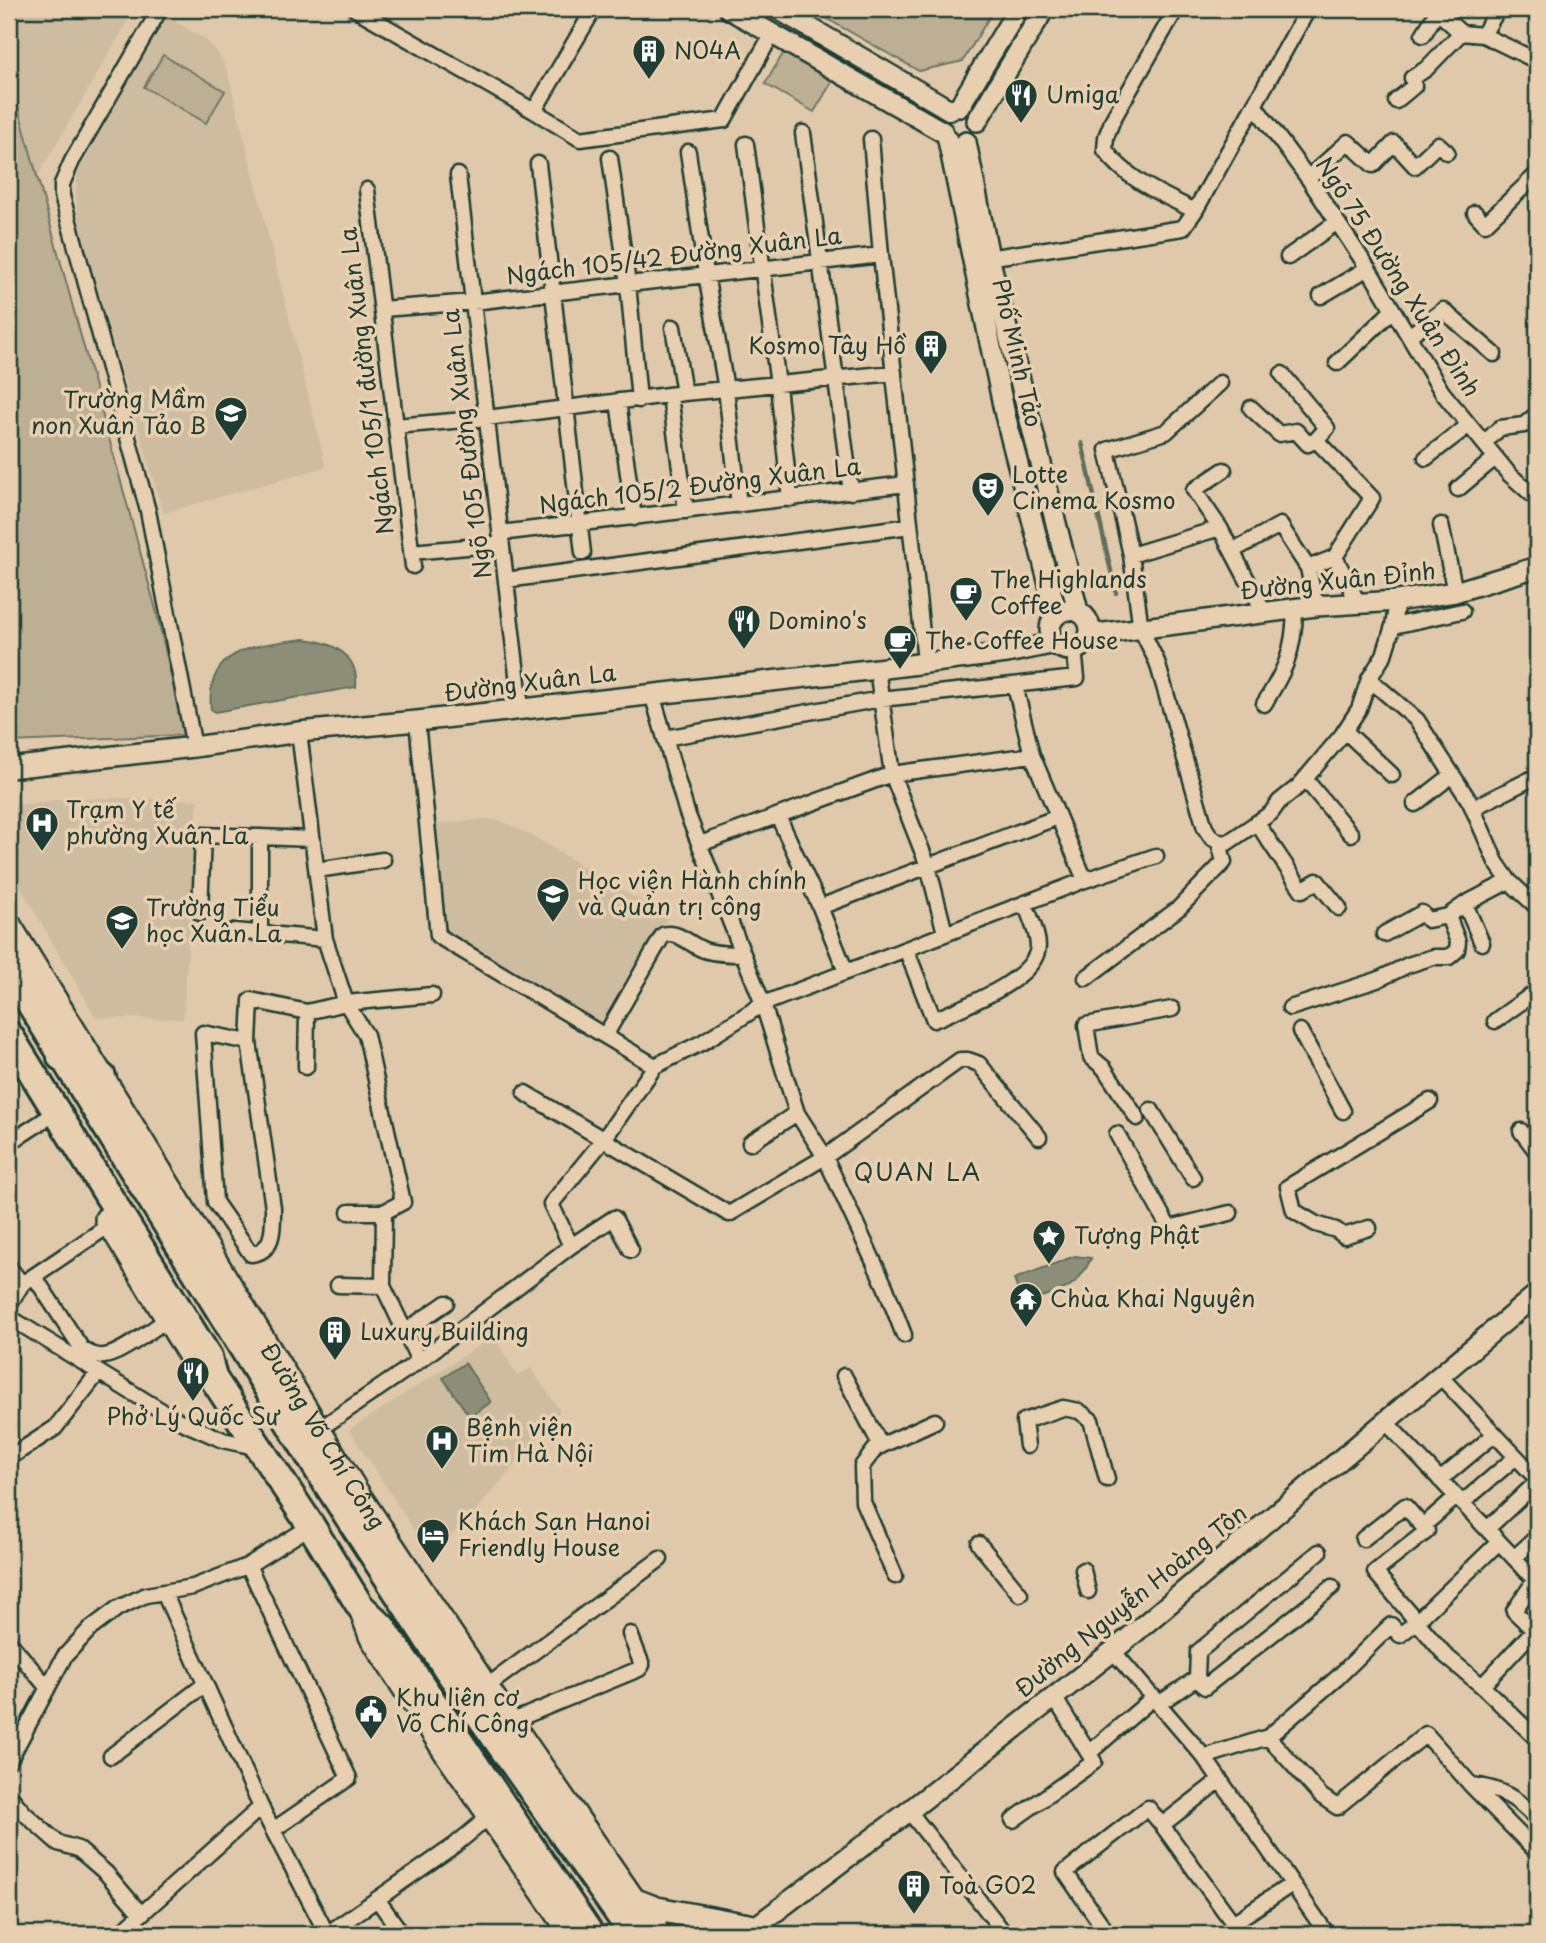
<svg xmlns="http://www.w3.org/2000/svg" width="1546" height="1943" font-family="'Playpen Sans',sans-serif">
<rect width="100%" height="100%" fill="#dfc9aa"/>
<filter id="ink" filterUnits="userSpaceOnUse"><feTurbulence type="fractalNoise" baseFrequency=".0143" numOctaves="2"/><feDisplacementMap in="SourceGraphic" scale="14" xChannelSelector="R" yChannelSelector="G"/><feConvolveMatrix kernelMatrix="1 2 1 2 8 2 1 2 1" color-interpolation-filters="sRGB"/></filter>
<g filter="url(#ink)">
<!-- built -->
<path fill="#cdbc9f" d="M 9,9 L 135,9 L 37,177 L 9,74 Z
M 166,16 L 206,40 L 218,53 L 228,73 L 326,467 L 163,513 L 79,224 L 76,197 L 77,173 L 84,155 Z
M 117,798 L 198,800 L 183,1019 L 96,1018 L 9,867 L 9,806 L 67,799 Z
M 487,819 L 501,821 L 531,835 L 634,897 L 669,915 L 604,1027 L 444,934 L 435,824 Z
M 494,1336 L 517,1376 L 531,1368 L 560,1411 L 475,1512 L 431,1556 L 349,1430 Z"/>
<!-- green -->
<path fill="#bcaf94" stroke="#6e7664" stroke-width="2" d="M 810,9 L 994,9 L 963,61 L 919,71 Z
M 784,52 L 833,80 L 814,112 L 765,84 Z
M 163,55 L 225,91 L 206,123 L 144,87 Z
M 9,74 L 155,606 L 185,735 L 9,742 Z"/>
<!-- water -->
<path fill="#8d8e78" stroke="#616e5d" stroke-width="2" d="M 304,639 C 332,642 359,654 356,687 L 215,712 L 211,709 C 205,647 257,645 304,639 Z
M 1075,1256 L 1091,1258 C 1076,1293 1056,1292 1022,1302 L 1014,1279 Z
M 465,1363 L 491,1402 L 470,1417 L 443,1378 Z"/>
<g fill="none" stroke-linecap="round" stroke-linejoin="round">
<!-- stream -->
<path stroke="#616e5d" stroke-width="4.5" d="M 1082,443 L 1116,593"/>
<defs>
<path id="street" d="M 160,9 L 72,161 L 62,184 L 62,196 L 148,511 L 194,747
M 355,9 L 534,111
M 594,9 L 534,111 L 580,139 L 724,120 L 772,34
M 1176,9 L 1113,119 L 1106,137 L 1105,150 C 1128,181 1162,194 1195,211
M 1437,11 L 1461,33
M 1423,35 L 1439,9
M 1483,35 L 1498,9
M 1396,101 L 1414,86 L 1412,78 L 1426,69 L 1461,33 L 1483,35 L 1537,61
M 1254,105 L 1308,178 L 1371,273 L 1442,392 L 1509,474 L 1537,499
M 803,133 L 851,492
M 871,139 L 881,255 L 925,661
M 746,144 L 778,385 L 790,499
M 688,152 L 706,274 L 726,389 L 739,505
M 610,158 L 628,284 L 639,400
M 538,164 L 583,553
M 458,175 L 521,708
M 1308,178 L 1348,142 L 1373,165 L 1394,143 L 1415,166 L 1438,144 L 1447,152
M 367,190 L 413,566
M 1475,213 L 1485,224 L 1537,174
M 1288,257 L 1337,222
M 981,259 L 1183,228 L 1195,211 L 1308,9
M 1321,296 L 1368,268
M 382,309 L 473,302 L 881,255
M 673,327 L 684,393
M 1409,336 L 1443,310 L 1494,354
M 1337,363 L 1393,310
M 1282,374 L 1327,428 L 1316,440
M 670,396 L 686,511
M 618,401 L 634,518
M 1251,408 L 1279,434 L 1296,431 L 1308,444 L 1316,440 L 1372,498 L 1335,557 L 1308,568
M 396,426 L 487,418 L 684,393 L 894,373
M 1484,443 L 1500,428 L 1524,425 L 1537,414
M 1426,458 L 1469,425
M 1224,470 L 1194,490 L 1220,528 L 1265,614
M 1458,489 L 1495,458
M 1441,525 L 1455,592
M 500,533 L 906,484
M 1232,551 L 1280,525 L 1308,568 L 1316,606
M 411,552 L 501,544
M 1131,555 L 1220,528
M 1335,557 L 1358,603
M 506,580 L 910,526
M 1393,626 L 1462,611
M 877,669 L 892,774 L 928,866 L 945,933
M 1369,679 L 1417,720 L 1470,802 L 1496,862 L 1509,881 L 1537,907
M 1015,686 L 1032,755 L 1085,880
M 652,694 L 687,813 L 763,1004 L 797,1113 L 825,1157 L 885,1286 L 904,1335
M 1264,704 C 1286,669 1294,651 1295,610
M 417,721 L 438,936 L 655,1066
M 1345,731 L 1392,775
M 299,732 L 325,939 L 346,1003 L 366,1035 L 403,1202 L 384,1212 L 383,1286 L 419,1361 L 318,1430
M 665,738 L 881,699 L 1077,678 L 1074,649
M 1305,779 L 1351,834
M 1415,804 L 1452,775
M 1473,808 L 1537,776
M 778,816 L 820,907 L 846,972
M 1257,823 L 1302,890 L 1317,881 L 1339,908
M 260,837 L 260,932
M 1219,842 L 1211,837 L 1205,828 L 1157,662 L 1141,629 L 1131,555 L 1107,450 L 1166,432 L 1220,383
M 1219,842 L 1227,843 L 1271,813 L 1279,802 L 1299,786 L 1342,735 L 1359,709 L 1369,679 L 1384,655 L 1393,626 L 1397,601
M 700,844 L 892,774 L 1032,755
M 317,870 L 383,860
M 1465,904 L 1482,943
M 820,907 L 1058,817
M 200,913 L 203,835 L 312,839
M 234,931 L 325,939
M 1384,934 L 1422,913 L 1428,920 L 1448,916 L 1465,904 L 1509,881
M 906,949 L 934,1020 C 962,1007 1037,980 1038,946 C 1038,932 1029,916 1025,903
M 1086,978 L 1179,908 L 1224,862 L 1219,842
M 1290,1008 L 1377,980 L 1408,965 L 1433,957 L 1449,957 L 1457,950 L 1458,942 L 1448,916
M 1495,1021 L 1537,991
M 1300,1031 L 1343,1111
M 605,1036 L 663,935 C 678,930 690,945 704,950 C 716,954 730,954 743,954
M 249,1042 L 273,1208 C 273,1226 275,1252 251,1254 L 215,1202 L 203,1033 L 249,1042 L 251,1000 L 307,1012 L 346,1003 L 432,995
M 306,1067 L 307,1012
M 525,1093 L 729,1214 L 825,1157 L 960,1060 L 968,1060 L 979,1064 L 1039,1137
M 1151,1110 L 1193,1178
M 1137,1118 L 1104,1068 L 1091,1057 L 1086,1025 L 1172,1009
M 1521,1131 L 1537,1152
M 1117,1134 L 1169,1228 L 1230,1213
M 9,1143 L 46,1119
M 750,1143 L 797,1113
M 349,1212 L 384,1212
M 1369,1228 L 1344,1236 L 1336,1230 L 1316,1224 L 1294,1211 L 1288,1187 L 1430,1101
M 571,1246 L 614,1218 L 631,1250
M 9,1267 L 22,1284
M 34,1276 L 82,1349 C 89,1353 95,1357 104,1356 C 121,1354 152,1329 168,1319
M 338,1285 L 383,1286
M 9,1305 L 22,1284 L 111,1224
M 9,1317 L 175,1419 L 223,1440 L 259,1448
M 405,1331 L 446,1303
M 419,1361 L 571,1246 L 551,1204 L 604,1139 L 655,1066 L 703,1042 L 763,1004 L 1085,880 L 1156,856
M 1439,1375 L 1537,1479
M 844,1376 L 881,1446
M 1385,1421 L 1535,1580 L 1537,1578
M 1027,1446 L 1024,1421 L 1063,1408 L 1079,1411 L 1091,1420 L 1107,1479
M 9,1458 L 55,1428 L 98,1373
M 1440,1480 L 1495,1434
M 1462,1503 L 1516,1457
M 1423,1526 L 1456,1497
M 1487,1529 L 1537,1482
M 1363,1539 L 1405,1506 L 1427,1531 L 1375,1572 L 1446,1656 L 1482,1686 L 1537,1739
M 979,1544 L 1020,1594
M 1514,1558 L 1537,1537
M 248,1565 L 349,1778 L 273,1830
M 1083,1570 L 1088,1591
M 895,1576 L 863,1502 L 862,1466 L 876,1448 L 935,1421
M 1535,1580 L 1514,1611 L 1537,1633
M 164,1593 L 261,1807 L 327,1934
M 9,1642 L 47,1687
M 1113,1651 L 1204,1757 L 1268,1737 L 1337,1678 L 1391,1625 L 1400,1635 L 1416,1622 L 1499,1542
M 1197,1678 L 1198,1652 L 1319,1552
M 1482,1686 L 1534,1630
M 486,1687 L 660,1559
M 1160,1703 L 1197,1678 L 1205,1687 L 1332,1587
M 510,1722 L 639,1669 L 642,1665 L 630,1634
M 1268,1737 L 1321,1796 L 1337,1807 L 1426,1734 L 1471,1785 L 1537,1852
M 1089,1753 L 1154,1697
M 111,1756 L 204,1685
M 1204,1757 L 1327,1934
M 9,1761 L 64,1657 L 90,1629 L 118,1608 L 146,1595 L 193,1587 L 247,1566 L 311,1526
M 1220,1780 L 1162,1825 L 1233,1923 L 1292,1884
M 1471,1785 C 1500,1788 1518,1798 1537,1820
M 9,1795 L 24,1813 L 58,1843 L 78,1849 L 106,1873 L 141,1914
M 909,1811 L 1005,1934
M 1013,1820 L 1094,1762 L 1054,1697
M 377,1899 L 402,1934
M 119,1934 L 261,1807
M 327,1934 L 455,1845 L 490,1816
M 1108,1934 L 1065,1872 L 1148,1808 L 1162,1825"/>
<path id="secondary" d="M 729,9 L 943,132
M 778,9 L 950,110
M 959,107 L 1018,9
M 977,121 L 1044,9
M 948,140 L 1005,415 L 1057,615
M 966,142 L 989,257 L 1078,611
M1050 630a20 20 0 1 1 40 0a20 20 0 1 1-40 0Z
M 1089,635 L 1316,606 L 1397,601 L 1455,592 L 1537,567
M 9,768 L 194,747 L 299,732 L 417,721 L 877,669 L 1007,653 L 1056,643
M 746,1934 L 909,1811 L 1113,1651 L 1537,1294"/>
<g id="primary">
<path id="s1" d="M 9,925 L 359,1496 L 486,1687 L 657,1934"/>
<path d="M 107,1219 L 196,1365 L 213,1378"/>
<path d="M 360,1606 L 371,1636 L 445,1751 L 572,1934"/>
<path d="M 633,1900 L 657,1909 L 754,1927 L 752,1934"/>
</g>
<path id="highway" d="M 9,969 L 322,1476 L 447,1669 L 633,1934
M 9,1035 L 208,1357 L 213,1378 L 311,1526 L 360,1606 L 382,1627 L 590,1934
M 61,1057 L 102,1077
M 650,1934 L 653,1927"/>
</defs>
<!-- street casing -->
<use href="#street" stroke="#1f3d34" stroke-width="19"/>
<!-- secondary casing -->
<use href="#secondary" stroke="#1f3d34" stroke-width="24"/>
<!-- primary casing -->
<use href="#primary" stroke="#1f3d34" stroke-width="28"/>
<!-- highway casing -->
<use href="#highway" stroke="#1f3d34" stroke-width="32"/>
<!-- street -->
<use href="#street" stroke="#e7cfaf" stroke-width="14"/>
<!-- secondary -->
<use href="#secondary" stroke="#e7cfaf" stroke-width="19"/>
<!-- primary -->
<use href="#primary" stroke="#e7cfaf" stroke-width="23"/>
<!-- highway -->
<use href="#highway" stroke="#e7cfaf" stroke-width="26"/>
</g>
</g>
<!-- icons -->
<defs>
<symbol id="building-pin" viewBox="-11 -11 22 30"><path d="M0 17L-7.5 6A9.5 9.5 0 1 1 7.5 6Z" fill="#1f3d34" stroke="#e7cfaf"/><path d="M-4-6H4V6H1V3H-1V6H-4ZM-2.5-4.3h1.7v1.8h-1.7ZM.8-4.3h1.7v1.8H.8ZM-2.5-1h1.7V.8h-1.7ZM.8-1h1.7V.8H.8Z" fill="#fff"/></symbol>
<symbol id="restaurant-pin" viewBox="-11 -11 22 30"><path d="M0 17L-7.5 6A9.5 9.5 0 1 1 7.5 6Z" fill="#1f3d34" stroke="#e7cfaf"/><path d="M-5-6h1v4h1v-4h1v4h1v-4h1v5L-1.5 .5V6h-2V.5L-5-1ZM5-6V6H3V1.5H1.5Q1.5-4 5-6Z" fill="#fff"/></symbol>
<symbol id="school-pin" viewBox="-11 -11 22 30"><path d="M0 17L-7.5 6A9.5 9.5 0 1 1 7.5 6Z" fill="#1f3d34" stroke="#e7cfaf"/><path d="M0-5L7-2L0 1L-7-2ZM-4 1L0 2.5L4 1V4Q0 6-4 4Z" fill="#fff"/></symbol>
<symbol id="theatre-pin" viewBox="-11 -11 22 30"><path d="M0 17L-7.5 6A9.5 9.5 0 1 1 7.5 6Z" fill="#1f3d34" stroke="#e7cfaf"/><path d="M-5-5.5Q0-4 5-5.5V0Q5 5 0 6Q-5 5-5 0ZM-3.3-2.5H-1v1.5H-3.3ZM1-2.5H3.3v1.5H1ZM-2.8 1Q0 5.5 2.8 1Z" fill="#fff"/></symbol>
<symbol id="cafe-pin" viewBox="-11 -11 22 30"><path d="M0 17L-7.5 6A9.5 9.5 0 1 1 7.5 6Z" fill="#1f3d34" stroke="#e7cfaf"/><path d="M-5.5-4.5H6V0H3Q3 3.5 0 3.5H-2.5Q-5.5 3.5-5.5 0ZM3-3.2v2h1.7v-2ZM-6 4.5H4V6H-6Z" fill="#fff"/></symbol>
<symbol id="hospital-pin" viewBox="-11 -11 22 30"><path d="M0 17L-7.5 6A9.5 9.5 0 1 1 7.5 6Z" fill="#1f3d34" stroke="#e7cfaf"/><path d="M-5-5h3v3.5h4V-5h3V5h-3V1.5h-4V5h-3Z" fill="#fff"/></symbol>
<symbol id="university-pin" viewBox="-11 -11 22 30"><path d="M0 17L-7.5 6A9.5 9.5 0 1 1 7.5 6Z" fill="#1f3d34" stroke="#e7cfaf"/><path d="M0-5L7-2L0 1L-7-2ZM-4 1L0 2.5L4 1V4Q0 6-4 4Z" fill="#fff"/></symbol>
<symbol id="sight-pin" viewBox="-11 -11 22 30"><path d="M0 17L-7.5 6A9.5 9.5 0 1 1 7.5 6Z" fill="#1f3d34" stroke="#e7cfaf"/><path d="M0-6L1.8-2.2L6-1.7L2.9 1.2L3.7 5.4L0 3.3L-3.7 5.4L-2.9 1.2L-6-1.7L-1.8-2.2Z" fill="#fff"/></symbol>
<symbol id="temple-pin" viewBox="-11 -11 22 30"><path d="M0 17L-7.5 6A9.5 9.5 0 1 1 7.5 6Z" fill="#1f3d34" stroke="#e7cfaf"/><path d="M0-6L5-2H3V0L6.5 2.5H4V6H1.5V3h-3V6H-4V2.5H-6.5L-3 0V-2H-5Z" fill="#fff"/></symbol>
<symbol id="hotel-pin" viewBox="-11 -11 22 30"><path d="M0 17L-7.5 6A9.5 9.5 0 1 1 7.5 6Z" fill="#1f3d34" stroke="#e7cfaf"/><path d="M-6-4.5h1.5V1H6V5H4.5V3h-9V5H-6ZM-4 0a1.8 1.8 0 1 1 3.6 0ZM.5 0V-2.5h3Q6-2.5 6 0Z" fill="#fff"/></symbol>
<symbol id="civic-pin" viewBox="-11 -11 22 30"><path d="M0 17L-7.5 6A9.5 9.5 0 1 1 7.5 6Z" fill="#1f3d34" stroke="#e7cfaf"/><path d="M-.6-6.5H3V-4.5H.6V-3L4-1V1h2V6H-6V1h2V-1L-.6-3ZM-1.2 2.5V6h2.4V2.5Z" fill="#fff"/></symbol>
</defs>
<g fill-rule="evenodd">
<use href="#building-pin" x="630" y="32" width="38" height="52"/>
<use href="#restaurant-pin" x="1002" y="76" width="38" height="52"/>
<use href="#building-pin" x="912" y="327" width="38" height="52"/>
<use href="#school-pin" x="212" y="394" width="38" height="52"/>
<use href="#theatre-pin" x="969" y="469" width="38" height="52"/>
<use href="#cafe-pin" x="947" y="574" width="38" height="52"/>
<use href="#restaurant-pin" x="725" y="602" width="38" height="52"/>
<use href="#cafe-pin" x="881" y="622" width="38" height="52"/>
<use href="#hospital-pin" x="23" y="804" width="38" height="52"/>
<use href="#university-pin" x="534" y="875" width="38" height="52"/>
<use href="#school-pin" x="103" y="902" width="38" height="52"/>
<use href="#sight-pin" x="1030" y="1217" width="38" height="52"/>
<use href="#temple-pin" x="1007" y="1280" width="38" height="52"/>
<use href="#building-pin" x="316" y="1313" width="38" height="52"/>
<use href="#restaurant-pin" x="174" y="1354" width="38" height="52"/>
<use href="#hospital-pin" x="423" y="1422" width="38" height="52"/>
<use href="#hotel-pin" x="414" y="1516" width="38" height="52"/>
<use href="#civic-pin" x="352" y="1692" width="38" height="52"/>
<use href="#building-pin" x="895" y="1867" width="38" height="52"/>
</g>
<g text-anchor="middle" stroke-width="7" stroke-linejoin="round" paint-order="stroke">
<!-- poi labels -->
<g font-size="23" fill="#1f3d34" stroke="#e7cfaf" text-anchor="start">
<text x="674" y="59">N04A</text>
<text x="1046" y="103">Umiga</text>
<text x="906" y="354" text-anchor="end">Kosmo Tây Hồ</text>
<text x="206" y="408" text-anchor="end">Trường Mầm<tspan x="206" dy="26">non Xuân Tảo B</tspan></text>
<text x="1012" y="483">Lotte<tspan x="1012" dy="26">Cinema Kosmo</tspan></text>
<text x="990" y="588">The Highlands<tspan x="990" dy="26">Coffee</tspan></text>
<text x="768" y="629">Domino's</text>
<text x="925" y="649">The Coffee House</text>
<text x="66" y="818">Trạm Y tế<tspan x="66" dy="26">phường Xuân La</tspan></text>
<text x="578" y="889">Học viện Hành chính<tspan x="578" dy="26">và Quản trị công</tspan></text>
<text x="146" y="916">Trường Tiểu<tspan x="146" dy="26">học Xuân La</tspan></text>
<text x="1074" y="1244">Tượng Phật</text>
<text x="1050" y="1307">Chùa Khai Nguyên</text>
<text x="360" y="1340">Luxury Building</text>
<text x="193" y="1425" text-anchor="middle">Phở Lý Quốc Sư</text>
<text x="466" y="1436">Bệnh viện<tspan x="466" dy="26">Tim Hà Nội</tspan></text>
<text x="458" y="1530">Khách Sạn Hanoi<tspan x="458" dy="26">Friendly House</tspan></text>
<text x="396" y="1706">Khu liên cơ<tspan x="396" dy="26">Võ Chí Công</tspan></text>
<text x="939" y="1894">Toà G02</text>
</g>
<!-- street labels -->
<g font-size="23" fill="#1f3d34" stroke="#e7cfaf">
<text transform="translate(674 256) rotate(-7)" y="8">Ngách 105/42 Đường Xuân La</text>
<text transform="translate(1398 277) rotate(57)" y="8">Ngõ 75 Đường Xuân Đỉnh</text>
<text transform="translate(1017 353) rotate(77)" y="8">Phố Minh Tảo</text>
<text transform="translate(367 381) rotate(-97)" y="8">Ngách 105/1 đường Xuân La</text>
<text transform="translate(467 444) rotate(-97)" y="8">Ngõ 105 Đường Xuân La</text>
<text transform="translate(700 486) rotate(-7)" y="8">Ngách 105/2 Đường Xuân La</text>
<text transform="translate(1338 581) rotate(-6)" y="8">Đường Xuân Đỉnh</text>
<text transform="translate(530 683) rotate(-7)" y="8">Đường Xuân La</text>
<text dy="8" stroke="none"><textPath href="#s1" startOffset="600">Đường Võ Chí Công</textPath></text>
<text transform="translate(1131 1601) rotate(-39)" y="8">Đường Nguyễn Hoàng Tôn</text>
</g>
<!-- neighbourhood labels -->
<g font-size="24" letter-spacing="2" fill="#1f3d34" stroke="#e7cfaf">
<text x="918" y="1181">QUAN LA</text>
</g>
</g>
<!-- margin -->
<rect width="1546" height="1943" fill="none" stroke="#e7cfaf" stroke-width="35"/>
<rect x="18" y="18" width="1511" height="1908" fill="none" stroke="#1f3d34" stroke-width="2.5" filter="url(#ink)"/>
</svg>
